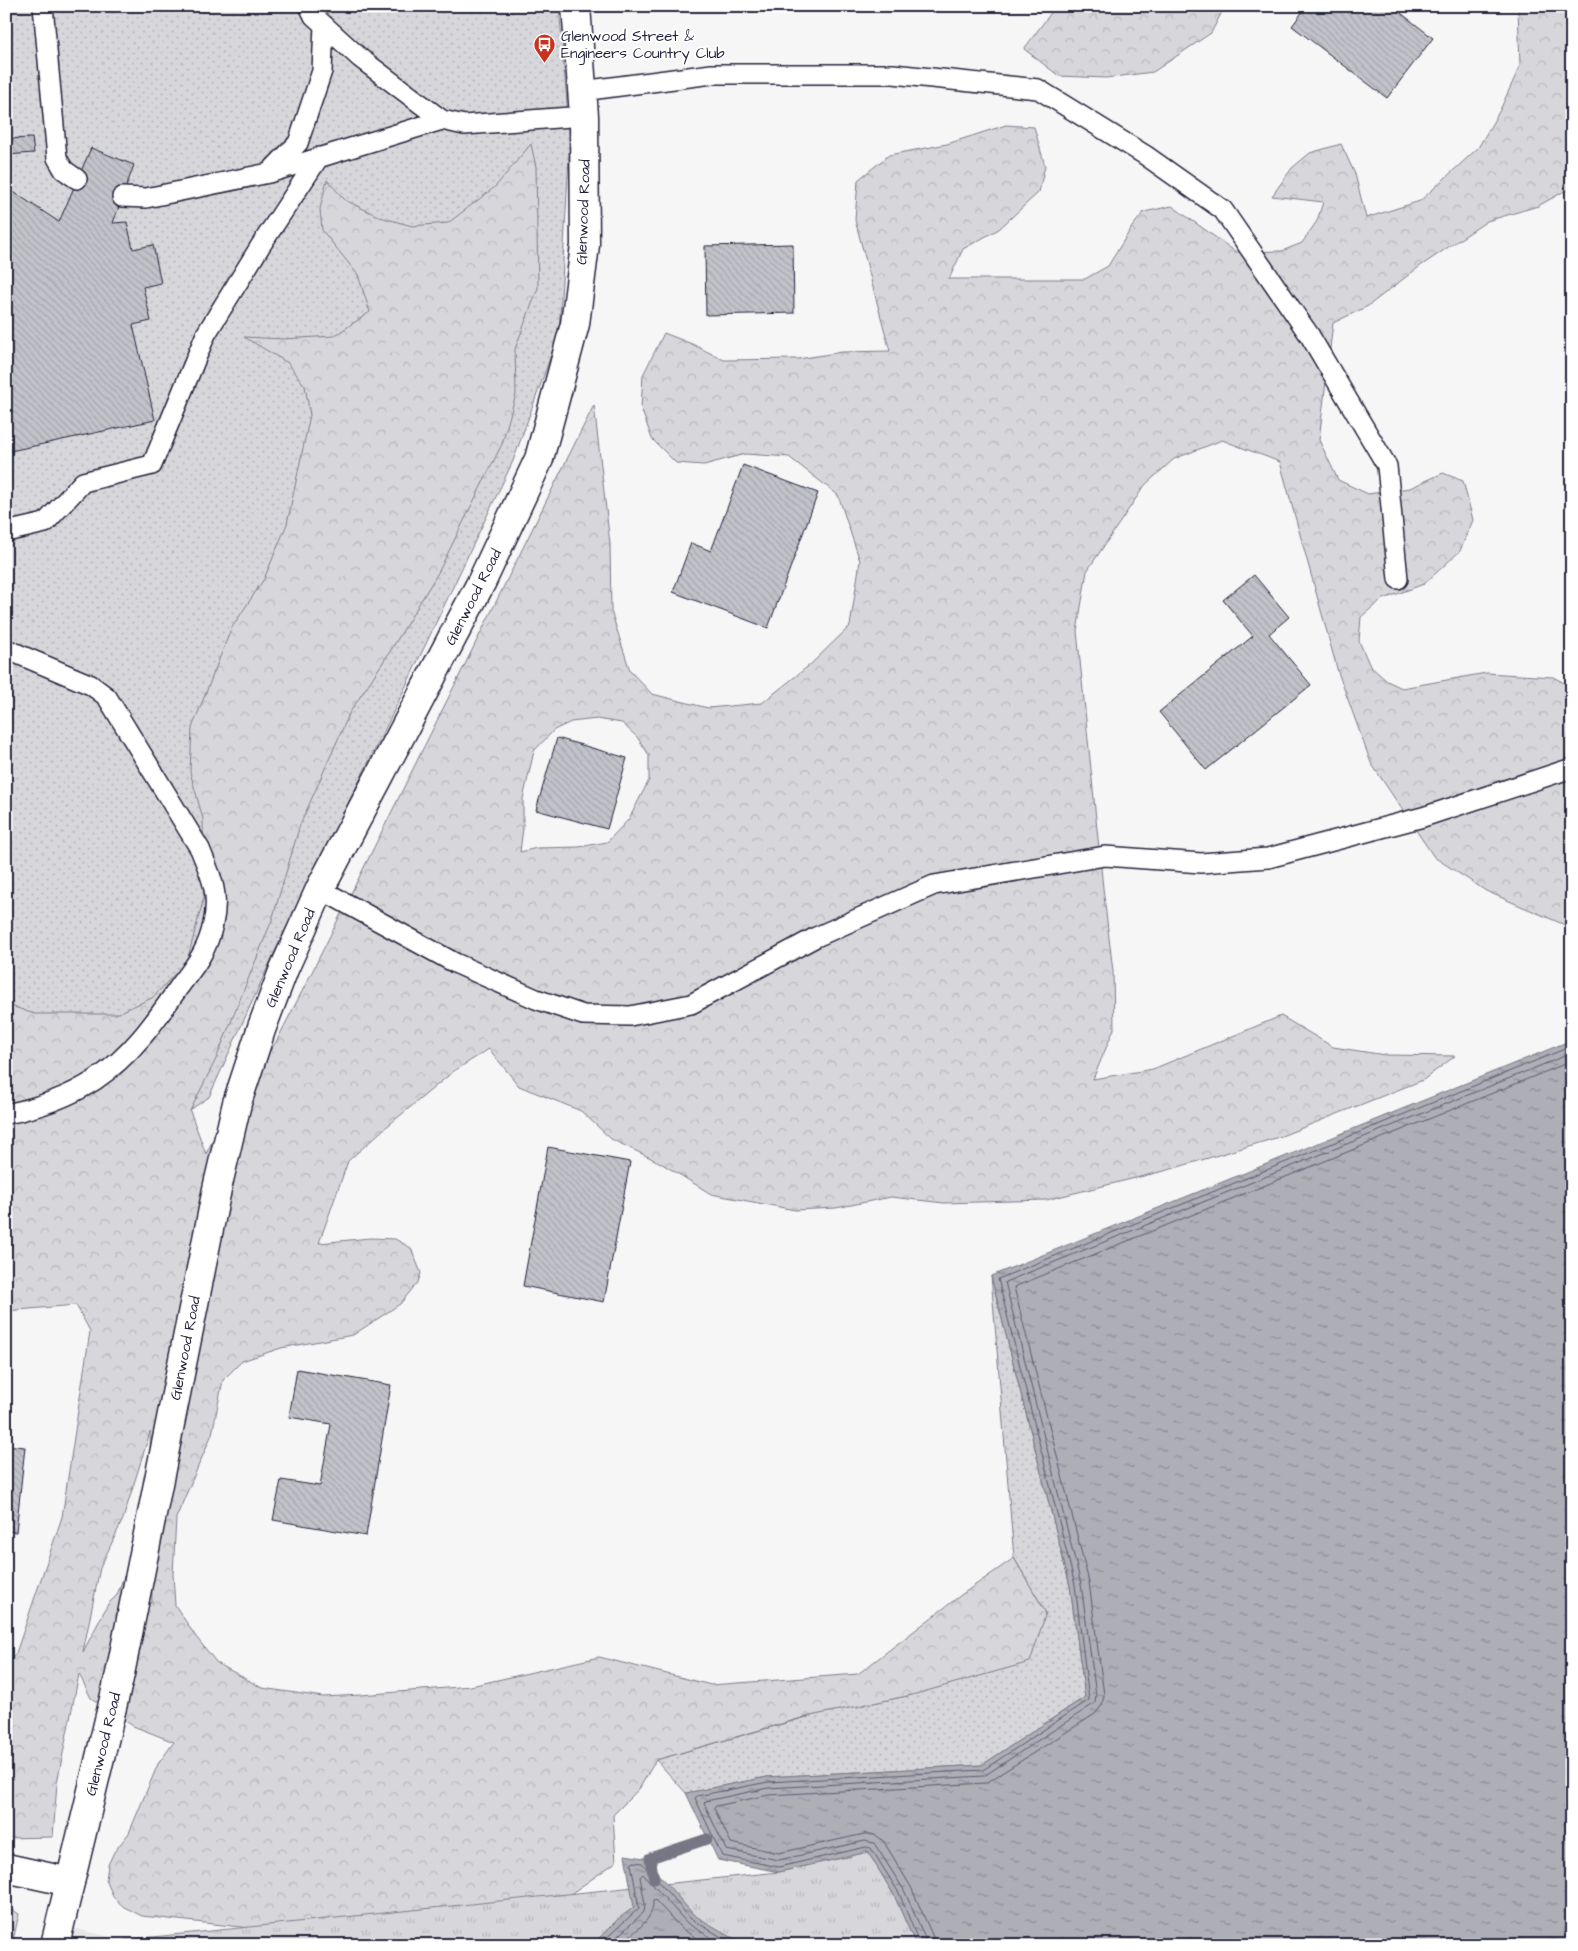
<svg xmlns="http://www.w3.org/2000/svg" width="1578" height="1951" font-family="'Architects Daughter',sans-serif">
<defs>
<pattern id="grass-dots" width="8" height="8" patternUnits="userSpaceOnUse" patternTransform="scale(1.25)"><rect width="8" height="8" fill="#d7d7db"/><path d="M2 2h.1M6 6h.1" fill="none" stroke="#b8b8bd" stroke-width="1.8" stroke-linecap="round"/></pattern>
<pattern id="forest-crowns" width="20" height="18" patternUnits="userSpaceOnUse" patternTransform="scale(1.25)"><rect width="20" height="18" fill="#d7d7db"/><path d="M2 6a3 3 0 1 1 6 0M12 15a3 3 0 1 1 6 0" fill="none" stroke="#b8b8bd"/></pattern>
<pattern id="park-tufts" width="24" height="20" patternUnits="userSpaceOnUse" patternTransform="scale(1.25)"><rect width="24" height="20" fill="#d7d7db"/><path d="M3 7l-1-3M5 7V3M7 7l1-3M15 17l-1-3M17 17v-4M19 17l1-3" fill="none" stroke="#b8b8bd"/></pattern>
<pattern id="water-ripples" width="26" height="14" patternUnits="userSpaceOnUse" patternTransform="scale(1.25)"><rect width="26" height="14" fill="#aeaeb7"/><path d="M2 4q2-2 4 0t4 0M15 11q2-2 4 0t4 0" fill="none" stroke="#8d8d96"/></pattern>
<pattern id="building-back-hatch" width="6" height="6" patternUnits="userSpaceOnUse" patternTransform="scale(1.25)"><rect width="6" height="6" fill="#c2c2c9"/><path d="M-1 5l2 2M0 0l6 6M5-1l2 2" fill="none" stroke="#a6a6ae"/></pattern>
</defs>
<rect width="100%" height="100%" fill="#f6f6f7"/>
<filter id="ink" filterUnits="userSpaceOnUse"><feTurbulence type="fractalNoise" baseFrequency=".02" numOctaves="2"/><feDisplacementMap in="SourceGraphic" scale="10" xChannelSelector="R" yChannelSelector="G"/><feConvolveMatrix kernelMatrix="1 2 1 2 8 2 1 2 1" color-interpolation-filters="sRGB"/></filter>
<g filter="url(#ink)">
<!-- built -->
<path fill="#e6e6e9" d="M 60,1925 L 124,1940 L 149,1945 L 55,1945 Z"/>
<!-- grass -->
<path fill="url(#grass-dots)" stroke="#7c7c8b" d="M 6,6 L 559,6 L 570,140 L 559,333 L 513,461 L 392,715 L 281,938 L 209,1097 L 6,1235 Z
M 991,1276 L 1070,1586 L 1085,1697 L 982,1765 L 767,1777 L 686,1793 L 656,1760 L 814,1715 L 912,1695 L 1046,1613 L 1014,1558 Z"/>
<!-- forest -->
<path fill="url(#forest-crowns)" stroke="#7c7c8b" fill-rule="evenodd" d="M 1056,6 L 1225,6 L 1211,33 L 1153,72 L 1106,78 L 1059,76 L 1024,49 Z
M 1518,6 L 1572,6 L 1572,187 L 1538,206 L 1487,221 L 1419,267 L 1368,306 L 1333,323 L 1319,440 L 1338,480 L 1368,494 L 1410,488 L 1443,473 L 1463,481 L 1473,520 L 1460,551 L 1424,584 L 1381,600 L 1361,617 L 1359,641 L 1370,666 L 1387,681 L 1402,688 L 1486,673 L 1553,677 L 1572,687 L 1572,928 L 1486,891 L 1434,857 L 1371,763 L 1338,672 L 1280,462 L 1222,440 L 1174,459 L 1145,485 L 1087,571 L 1077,631 L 1103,888 L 1113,971 L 1114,1029 L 1093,1079 L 1153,1069 L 1281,1016 L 1333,1047 L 1385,1055 L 1455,1056 L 1423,1080 L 1279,1137 L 1168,1170 L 1046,1200 L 944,1203 L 891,1197 L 836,1208 L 795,1210 L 711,1194 L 659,1162 L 611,1139 L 581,1111 L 519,1086 L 489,1049 L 454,1071 L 385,1128 L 348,1161 L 319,1243 L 370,1238 L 395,1239 L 411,1248 L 421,1273 L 418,1282 L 400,1304 L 353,1335 L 281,1348 L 242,1361 L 223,1380 L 212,1434 L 176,1518 L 173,1574 L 175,1605 L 196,1637 L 217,1663 L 262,1688 L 323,1697 L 361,1695 L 471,1686 L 599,1657 L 711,1685 L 858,1674 L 961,1595 L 1014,1558 L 1046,1613 L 1030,1662 L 912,1695 L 805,1717 L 656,1760 L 639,1789 L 613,1815 L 616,1862 L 559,1902 L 348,1939 L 142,1916 L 124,1907 L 114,1898 L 106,1880 L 108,1865 L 114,1852 L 129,1833 L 158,1764 L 174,1742 L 133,1726 L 91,1698 L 79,1674 L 57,1783 L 53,1837 L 6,1838 L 6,1668 L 16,1653 L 62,1517 L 90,1331 L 76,1305 L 6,1311 L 6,1004 L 34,1014 L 116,1014 L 152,998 L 187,961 L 204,897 L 203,819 L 190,772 L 192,728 L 231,629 L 264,579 L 287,524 L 310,415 L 305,386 L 288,363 L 244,337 L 283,339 L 334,336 L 370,312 L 358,275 L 322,230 L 320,209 L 327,180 L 345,200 L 380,217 L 412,226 L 448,223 L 495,187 L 531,144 L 536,167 L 538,288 L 515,349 L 516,394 L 502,444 L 439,571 L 391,650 L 350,712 L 300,825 L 272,920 L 216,1059 L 190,1111 L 206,1154 L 225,1115 L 276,1042 L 311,974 L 594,405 L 610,544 L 611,611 L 630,671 L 652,694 L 708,708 L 762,703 L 811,664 L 850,626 L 860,561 L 838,495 L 789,457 L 745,454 L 704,465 L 676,463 L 652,439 L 641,408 L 643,375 L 664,333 L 692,344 L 724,360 L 798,359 L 842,352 L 890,351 L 855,220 L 858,180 L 889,155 L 947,144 L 1006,125 L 1034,127 L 1045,166 L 1039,192 L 999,229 L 963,249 L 949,279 L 1085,279 L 1108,266 L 1132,227 L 1144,212 L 1172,206 L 1236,252 L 1282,251 L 1302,243 L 1317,221 L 1323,202 L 1272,196 L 1292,168 L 1310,153 L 1341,144 L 1355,174 L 1366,218 L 1420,201 L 1478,148 L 1500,110 L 1520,66 ZM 597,719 L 622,723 L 637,737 L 649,755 L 649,780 L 629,819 L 607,842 L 579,847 L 537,848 L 520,852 L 523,828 L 523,799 L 534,751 L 554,730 L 571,722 ZM 150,1432 L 152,1604 L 124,1576 L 117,1595 L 108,1604 L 83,1652 L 100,1568 L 123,1519 Z
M 10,1909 L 19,1914 L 12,1945 L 6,1945 L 6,1911 Z"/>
<!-- park -->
<path fill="url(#park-tufts)" stroke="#7c7c8b" d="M 868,1852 L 894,1895 L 916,1945 L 149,1945 L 124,1940 L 779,1872 Z"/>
<!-- water -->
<path fill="url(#water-ripples)" stroke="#767685" d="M 1572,1040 L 1572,1945 L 916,1945 L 894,1895 L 868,1852 L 779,1872 L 718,1860 L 686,1793 L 767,1777 L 982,1765 L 1085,1697 L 1070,1586 L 991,1276 Z
M 625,1855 L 644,1858 L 694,1915 L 745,1945 L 592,1945 L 618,1919 L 634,1907 Z"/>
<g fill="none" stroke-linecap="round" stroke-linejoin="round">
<!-- shore -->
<path stroke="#5a5a6d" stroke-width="1" d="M 599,1945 L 639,1908 L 631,1864 L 634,1862 L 642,1863 L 691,1919 L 735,1945
M 608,1945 L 644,1912 L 645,1904 L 640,1877 L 643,1874 L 687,1923 L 723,1945
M 619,1945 C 632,1932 654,1922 653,1901 L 655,1900 L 682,1929 L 708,1945
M 920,1945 L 899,1893 L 871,1848 L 866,1847 L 779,1867 L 722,1856 L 695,1798 L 697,1796 L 768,1782 L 983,1770 L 1089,1700 L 1075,1585 L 998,1279 L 1572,1046
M 926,1945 L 925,1938 L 904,1890 L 874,1843 L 865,1841 L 779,1860 L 726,1850 L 704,1803 L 706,1801 L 768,1788 L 984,1776 L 1095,1703 L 1096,1695 L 1081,1584 L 1005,1282 L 1572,1053
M 934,1945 L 933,1937 L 911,1887 L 884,1842 C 879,1836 872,1833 864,1834 L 779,1853 L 731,1843 L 714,1808 L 716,1806 L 769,1795 L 986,1783 L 1095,1714 L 1102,1705 L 1104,1695 L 1089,1582 L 1014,1287 L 1572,1061"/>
<!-- stream -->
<path stroke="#767685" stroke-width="11" d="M 654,1879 L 650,1858 L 707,1839"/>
</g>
<!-- building -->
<path fill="url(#building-back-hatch)" stroke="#22223b" d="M 1307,6 L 1392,6 L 1433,38 L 1387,98 L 1292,26 Z
M 32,138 L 34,153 L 6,155 L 6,139 Z
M 91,148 L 134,165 L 113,223 L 127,222 L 133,249 L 153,245 L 161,283 L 143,287 L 151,321 L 133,325 L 155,420 L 6,452 L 6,187 L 59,222 Z
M 793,244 L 794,313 L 706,315 L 705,246 Z
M 743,465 L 818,493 L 768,628 L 673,592 L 691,543 L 711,551 Z
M 1254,575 L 1289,617 L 1269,634 L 1311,685 L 1206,770 L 1159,712 L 1253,636 L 1223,600 Z
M 557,738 L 627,758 L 607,829 L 536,810 Z
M 548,1147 L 630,1162 L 604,1302 L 523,1286 Z
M 297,1369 L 391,1385 L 366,1536 L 273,1520 L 281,1480 L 320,1486 L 331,1424 L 289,1417 Z
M 6,1445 L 25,1447 L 16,1532 L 6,1531 Z"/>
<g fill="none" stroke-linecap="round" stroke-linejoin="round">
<defs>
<path id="service" d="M 43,6 L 57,158 L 64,170 L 77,179
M 309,6 L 314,16 L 360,58 L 442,120 L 464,125 L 584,116
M 582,91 L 712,74 L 893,74 L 1038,89 L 1145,155 L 1223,210 L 1310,336 L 1387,466 L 1398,579
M 270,172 L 298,143 L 322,71 L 324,25
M 122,197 L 146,198 L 269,173 L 442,120
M 6,532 L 45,523 L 83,482 L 152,465 L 206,334 L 261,245 L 319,157
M 6,649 L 91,685 L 107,697 L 200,849 C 206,864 214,881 215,896 C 217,914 211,937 203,952 C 197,964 187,976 179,987 C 155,1022 131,1056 95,1080 C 69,1097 37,1108 6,1114
M 320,889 L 455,963 L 536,999 L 583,1015 L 630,1016 L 691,1004 L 816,937 L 934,885 L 1105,856 L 1201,863 L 1268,858 L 1423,817 L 1572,768"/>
<path id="minor" d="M 6,1868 L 70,1882"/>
<path id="secondary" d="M 55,1945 L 120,1674 L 217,1189 L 237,1103 L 262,1027 L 284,969 L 320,889 L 482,581 L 539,459 L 575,324 L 585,245 L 584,116 L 576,6"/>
</defs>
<!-- service casing -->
<use href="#service" stroke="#22223b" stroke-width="22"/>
<!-- minor casing -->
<use href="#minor" stroke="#22223b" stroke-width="31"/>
<!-- secondary casing -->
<use href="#secondary" stroke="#22223b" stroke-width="31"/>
<!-- service -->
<use href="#service" stroke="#fff" stroke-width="19"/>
<!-- minor -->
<use href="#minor" stroke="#fff" stroke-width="28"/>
<!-- secondary -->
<use href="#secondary" stroke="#fff" stroke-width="28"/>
</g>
</g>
<!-- icons -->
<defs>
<symbol id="bus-pin" viewBox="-11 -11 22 30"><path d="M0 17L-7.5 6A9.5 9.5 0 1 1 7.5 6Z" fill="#c8321e" stroke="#fff"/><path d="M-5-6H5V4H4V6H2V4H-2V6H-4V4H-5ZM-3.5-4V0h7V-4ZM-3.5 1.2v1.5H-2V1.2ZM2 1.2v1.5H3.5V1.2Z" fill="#fff"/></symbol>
</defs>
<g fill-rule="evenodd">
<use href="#bus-pin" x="532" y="32" width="25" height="34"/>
</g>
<g text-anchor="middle" stroke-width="4" stroke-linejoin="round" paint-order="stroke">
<!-- poi labels -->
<g font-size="15" fill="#22223b" stroke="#fff" text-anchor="start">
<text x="561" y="41">Glenwood Street &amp;<tspan x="561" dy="17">Engineers Country Club</tspan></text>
</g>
<!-- street labels -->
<g font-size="15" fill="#22223b" stroke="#fff">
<text transform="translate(583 212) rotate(-88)" y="5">Glenwood Road</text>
<text transform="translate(473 597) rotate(-63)" y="5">Glenwood Road</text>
<text transform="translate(290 958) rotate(-67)" y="5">Glenwood Road</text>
<text transform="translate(185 1348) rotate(-79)" y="5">Glenwood Road</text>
<text transform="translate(103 1744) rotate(-76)" y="5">Glenwood Road</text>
</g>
</g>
<!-- margin -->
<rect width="1578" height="1951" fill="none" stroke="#fff" stroke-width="25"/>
<rect x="12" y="12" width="1553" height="1926" fill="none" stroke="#22223b" stroke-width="2" filter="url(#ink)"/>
</svg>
